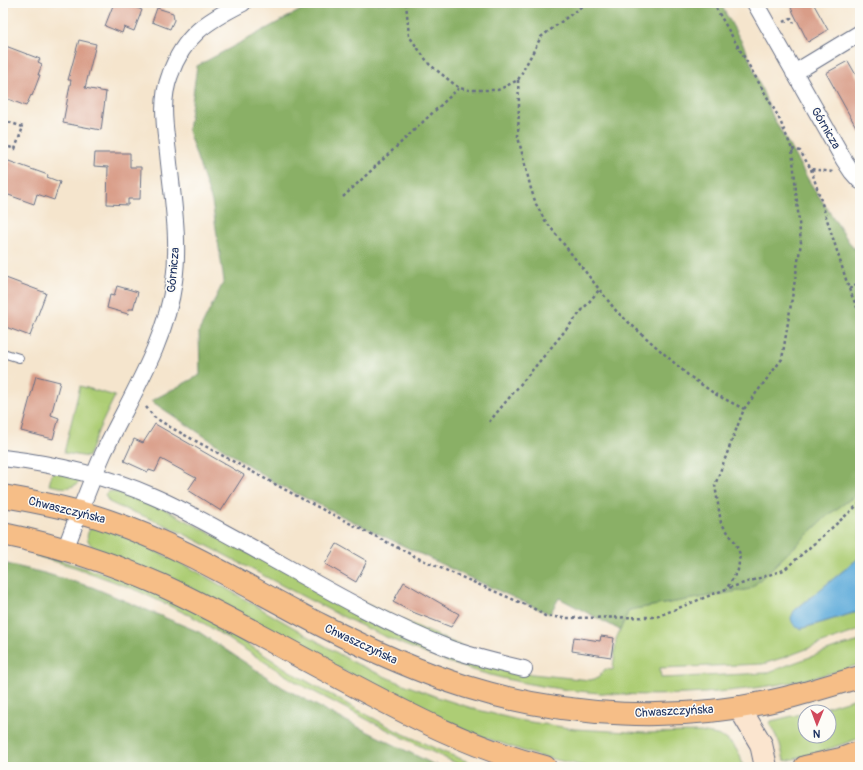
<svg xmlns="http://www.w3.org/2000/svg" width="863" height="770" font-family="Pangolin,sans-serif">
<rect width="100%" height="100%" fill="#fdfcf7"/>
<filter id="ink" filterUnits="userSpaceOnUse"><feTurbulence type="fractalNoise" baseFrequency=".025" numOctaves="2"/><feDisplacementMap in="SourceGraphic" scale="8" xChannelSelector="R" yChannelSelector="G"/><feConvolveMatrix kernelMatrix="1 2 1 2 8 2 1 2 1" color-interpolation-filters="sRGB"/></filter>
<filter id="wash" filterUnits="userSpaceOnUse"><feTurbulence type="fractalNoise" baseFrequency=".012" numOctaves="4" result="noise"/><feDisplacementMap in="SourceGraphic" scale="16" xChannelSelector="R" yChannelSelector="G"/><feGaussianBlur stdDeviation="0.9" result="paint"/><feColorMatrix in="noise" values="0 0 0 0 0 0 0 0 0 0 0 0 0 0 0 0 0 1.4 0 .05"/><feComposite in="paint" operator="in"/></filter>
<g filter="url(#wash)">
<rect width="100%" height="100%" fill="#f5e5cd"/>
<!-- green -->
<path fill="#adcd74" stroke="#647e69" d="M 80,386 L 115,396 L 99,429 L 88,457 L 64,453 Z
M 53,472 L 78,476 L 80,481 C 71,491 61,487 49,485 L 51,477 Z
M 112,491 L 125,494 L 161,507 L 231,544 L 522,673 L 590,680 L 598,678 L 605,669 L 613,670 L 616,639 L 629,610 L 750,589 L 827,516 L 860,492 L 860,557 L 796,609 L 799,628 L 801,629 L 860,611 L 860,630 L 825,642 L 788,656 L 763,664 L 660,668 L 661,678 L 766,673 L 835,648 L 860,641 L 860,664 C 809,682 757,689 704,693 C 617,699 530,691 448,662 C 361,631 281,584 200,542 C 182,533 164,524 146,517 C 134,512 120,508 109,502 L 105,495 L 107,492 Z
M 92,527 L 109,529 L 189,567 L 353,662 L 388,678 L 437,697 L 478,710 L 518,720 L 575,729 L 645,733 L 700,732 L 717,735 L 726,739 L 734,746 L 740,755 L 743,767 L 589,767 L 538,756 L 469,732 L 95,549 C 87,542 84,535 92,527 Z
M 34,552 L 136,584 L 200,614 L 296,675 L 349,705 L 397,731 L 439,750 L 481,767 L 464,767 L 424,748 L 370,721 L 301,685 L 197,619 L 134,589 L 74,567 L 36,556 Z
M 860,697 L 860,738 L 826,750 L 787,761 L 784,760 L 780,744 L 770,724 L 771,721 L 805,713 L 805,736 L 829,736 L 829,712 L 810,712 Z"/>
<!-- forest -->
<path fill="#8ab066" stroke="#527062" d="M 344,3 L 720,3 L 745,48 L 773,117 L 809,181 L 853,248 L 860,248 L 860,492 L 827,516 L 750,589 L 629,610 L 620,630 L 559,598 L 550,614 L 468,577 L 352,521 L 275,483 L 151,401 L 200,375 L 199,331 L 224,281 L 212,202 L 188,131 L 197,66 L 312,4 L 335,6 Z
M 3,563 L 44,573 L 92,587 L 199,632 L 282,687 L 336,716 L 439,767 L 3,767 Z"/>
<!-- water -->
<path fill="#63aedb" stroke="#3f6e9c" d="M 860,557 L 860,611 L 803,628 C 796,629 792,624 791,618 L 794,611 Z"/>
<g id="blocks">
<!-- building -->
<path fill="#d99d88" d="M 114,3 L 124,3 L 142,10 L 134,31 L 124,27 L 122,33 L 105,26 Z
M 798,3 L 813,3 L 828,30 L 808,42 L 791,8 Z
M 157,8 L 173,13 L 174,20 L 170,29 L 152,22 Z
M 79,40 L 96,44 L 85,88 L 106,92 L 101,130 L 63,123 L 71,80 L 68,80 Z
M 3,45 L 40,59 L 38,62 L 42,64 L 38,75 L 40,75 L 32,96 L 31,95 L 26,106 L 3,97 Z
M 848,61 L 860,82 L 860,134 L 826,73 Z
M 95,153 L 130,153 L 130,167 L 141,167 L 140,199 L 128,199 L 128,205 L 107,204 L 108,167 L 94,166 Z
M 3,159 L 48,175 L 47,177 L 60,182 L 54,200 L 37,194 L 34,204 L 3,193 Z
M 3,277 L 46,293 L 30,336 L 3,326 Z
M 117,286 L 138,292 L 133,309 L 129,309 L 128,314 L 107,308 L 110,295 L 114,296 Z
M 36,376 L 60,382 L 51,415 L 59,418 L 53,439 L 21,431 Z
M 155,424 L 244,475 L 221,511 L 188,490 L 196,478 L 161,459 L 155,472 L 149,470 L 148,472 L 124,461 L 134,439 L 143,443 Z
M 337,544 L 367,561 L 356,582 L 325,564 Z
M 404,582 L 459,614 L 451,627 L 410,611 L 393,602 Z
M 601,636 L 614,638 L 611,657 L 572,651 L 574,637 L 600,641 Z"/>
</g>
</g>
<g filter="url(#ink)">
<use href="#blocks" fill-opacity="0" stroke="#676f85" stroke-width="1"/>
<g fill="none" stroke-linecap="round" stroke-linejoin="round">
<defs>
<path id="lane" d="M 3,353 L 19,358"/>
<path id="street" d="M 755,3 L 844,160 L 852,172 L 860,181
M 794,73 L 860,33
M 3,458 C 54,464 104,475 152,496 C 185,510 217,529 249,546 C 314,582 379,621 448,648 C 472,657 499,663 524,669
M 65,550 C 77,518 89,486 103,454 C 129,399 166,343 174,281 C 180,239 172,195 168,153 C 165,127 160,101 170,75 C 184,35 207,21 243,3"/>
<path id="secondary" d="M 739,707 L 761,744 L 766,767"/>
<path id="primary" d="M 3,496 C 39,502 75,509 109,521 C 183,546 251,589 321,625 C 368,649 416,671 467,687 C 567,718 679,723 781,699 C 808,693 834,684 860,677
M 3,534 C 57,545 111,563 161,585 C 222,613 281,647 340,678 C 407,714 470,748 545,767
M 805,767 L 841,759 L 860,752"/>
</defs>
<!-- lane casing -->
<use href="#lane" stroke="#676f85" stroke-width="10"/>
<!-- street casing -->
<use href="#street" stroke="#676f85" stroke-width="18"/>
<!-- secondary casing -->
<use href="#secondary" stroke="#676f85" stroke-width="24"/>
<!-- primary casing -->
<use href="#primary" stroke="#676f85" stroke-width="24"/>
<!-- path -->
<path stroke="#676f85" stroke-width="2.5" stroke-dasharray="3 3" stroke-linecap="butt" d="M 406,3 L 409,36 L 429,64 L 459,88 L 469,90 L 498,90 L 518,80 L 541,37 L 586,3
M 713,3 L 778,116 L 792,149 L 801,243 L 782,359 L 744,409 L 715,485 L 721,523 L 735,542 L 740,554 L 738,570 L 727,588
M 784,22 L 791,18 L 794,23
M 518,80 L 519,104 L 518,137 L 531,189 L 536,204 L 544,219 L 617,312 L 688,375 L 715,394 L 744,409
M 3,120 L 23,127 L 15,149 L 3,145
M 792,149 L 800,151 L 811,169 L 833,172
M 811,169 L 849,289 L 860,283
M 343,197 L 459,88
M 849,289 L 860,314
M 146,407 L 154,417 L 170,427 L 306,501 L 420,559 L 533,608 L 545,616 L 563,618 L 656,617 L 726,589 L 784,570 L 860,503
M 489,422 L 599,290
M 437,767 L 438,761"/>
<!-- lane -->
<use href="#lane" stroke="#fff" stroke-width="8"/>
<!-- street -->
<use href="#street" stroke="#fff" stroke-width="16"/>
<!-- secondary -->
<use href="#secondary" stroke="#fbe5cf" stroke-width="22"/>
<!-- primary -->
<use href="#primary" stroke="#f6be87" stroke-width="22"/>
</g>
</g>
<g text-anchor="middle" stroke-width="3" stroke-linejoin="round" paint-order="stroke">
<!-- street labels -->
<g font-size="12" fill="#1b2f5e" stroke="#fdfcf7">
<text transform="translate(826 128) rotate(60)" y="4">Górnicza</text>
<text transform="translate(173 270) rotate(-85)" y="4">Górnicza</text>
<text transform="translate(67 510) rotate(14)" y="4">Chwaszczyńska</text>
<text transform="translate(361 644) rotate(25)" y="4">Chwaszczyńska</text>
<text transform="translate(674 711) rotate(-3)" y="4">Chwaszczyńska</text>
</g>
</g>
<!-- margin -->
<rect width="863" height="770" fill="none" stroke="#fdfcf7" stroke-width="16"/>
<!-- north arrow -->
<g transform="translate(817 724) rotate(181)"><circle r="19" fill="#fdfcf7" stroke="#a3aaba"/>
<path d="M0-3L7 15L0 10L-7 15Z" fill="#d1495b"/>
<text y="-6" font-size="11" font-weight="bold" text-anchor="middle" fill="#1b2f5e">N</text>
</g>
</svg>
